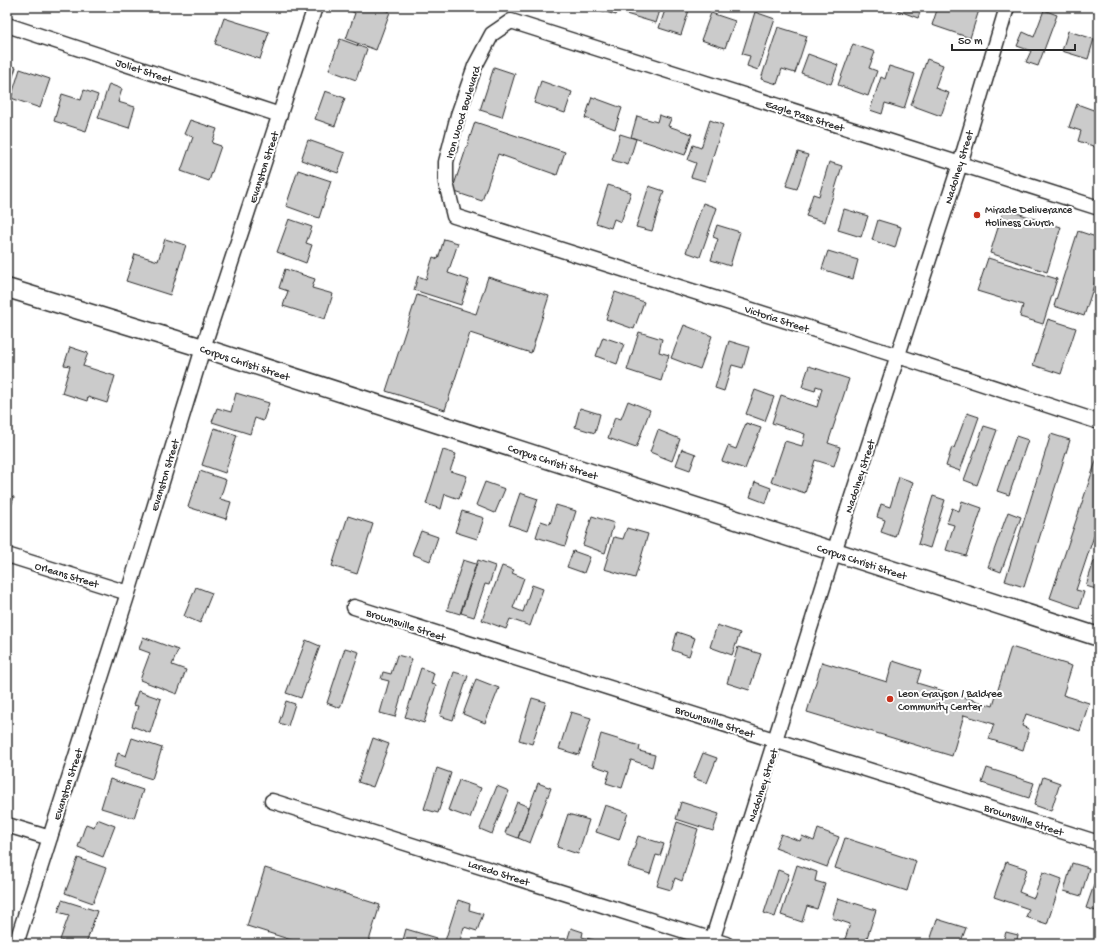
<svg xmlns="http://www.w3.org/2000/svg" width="1106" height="951" font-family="'Gochi Hand',sans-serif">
<rect width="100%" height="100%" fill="#fff"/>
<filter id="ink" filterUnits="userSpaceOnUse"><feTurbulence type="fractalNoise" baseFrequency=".025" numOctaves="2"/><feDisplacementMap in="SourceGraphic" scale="8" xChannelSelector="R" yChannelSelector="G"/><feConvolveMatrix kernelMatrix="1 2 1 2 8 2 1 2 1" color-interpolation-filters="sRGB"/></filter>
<g filter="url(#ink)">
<!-- building -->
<path fill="#cbcbcb" stroke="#2b2b2b" d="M 344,7 L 377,7 L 390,12 L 376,50 L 346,39 L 355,13 L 343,8 Z
M 589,7 L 619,7 L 616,15 Z
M 628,7 L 661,7 L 656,23 L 626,14 Z
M 666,7 L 690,7 L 681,35 L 659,28 Z
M 898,7 L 922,7 L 918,18 L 897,10 Z
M 938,7 L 980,7 L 970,38 L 932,25 Z
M 1044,10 L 1057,15 L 1038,66 L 1026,62 L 1031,51 L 1017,46 L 1023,32 L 1034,37 Z
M 755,12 L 775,19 L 758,70 L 747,66 L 750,56 L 742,54 Z
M 711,13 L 735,21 L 725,48 L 701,40 Z
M 224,18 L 269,32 L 260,59 L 215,44 Z
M 778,27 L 807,36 L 795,73 L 782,69 L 777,84 L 761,79 Z
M 1068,31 L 1094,39 L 1088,59 L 1062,51 Z
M 340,39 L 367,49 L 356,80 L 329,70 Z
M 853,44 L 875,52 L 869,68 L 877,71 L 868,96 L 838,85 Z
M 808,54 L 838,65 L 831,84 L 801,73 Z
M 927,59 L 943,65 L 935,88 L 949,93 L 941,116 L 911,105 Z
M 7,65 L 16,67 L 9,90 L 7,89 Z
M 889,66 L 915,74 L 904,109 L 885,103 L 882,114 L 870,110 L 881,77 L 885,79 Z
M 494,67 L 515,74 L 502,117 L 480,110 Z
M 20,69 L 50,79 L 40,108 L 11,98 Z
M 541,81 L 572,92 L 565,113 L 534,103 Z
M 109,84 L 122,89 L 118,102 L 135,107 L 129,128 L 98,118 Z
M 84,90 L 98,95 L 86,131 L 54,121 L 62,94 L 81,100 Z
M 325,91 L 345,98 L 335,126 L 315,119 Z
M 592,97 L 622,108 L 615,129 L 585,118 Z
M 1077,104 L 1099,112 L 1099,148 L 1078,141 L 1081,131 L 1069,127 Z
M 659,115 L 671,119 L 668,126 L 692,134 L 685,155 L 631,137 L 637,116 L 657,122 Z
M 190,120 L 217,129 L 212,143 L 221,146 L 209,181 L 181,171 L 193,137 L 184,134 Z
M 710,120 L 723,125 L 705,181 L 691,177 L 696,163 L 688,160 L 693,145 L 701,148 Z
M 475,122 L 565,152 L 557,175 L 498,154 L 482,201 L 452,191 Z
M 620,134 L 636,139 L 628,165 L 612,160 Z
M 308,140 L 345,153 L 338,173 L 301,160 Z
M 798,152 L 808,155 L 797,189 L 786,186 Z
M 829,162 L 842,166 L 825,222 L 806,216 L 813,194 L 819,196 Z
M 298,170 L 331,181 L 319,218 L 286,206 Z
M 608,185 L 631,192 L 621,222 L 614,219 L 611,228 L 596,223 Z
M 649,186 L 664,191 L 652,231 L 636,227 Z
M 703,203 L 717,208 L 700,257 L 686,252 Z
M 844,209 L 868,216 L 861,237 L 838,230 Z
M 1004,209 L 1061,227 L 1047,272 L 990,253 Z
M 289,219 L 312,227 L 306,243 L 312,245 L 306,263 L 277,252 Z
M 878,220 L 901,227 L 895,248 L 872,240 Z
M 717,225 L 740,232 L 730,266 L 711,260 L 718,239 L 713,237 Z
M 1078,231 L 1099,238 L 1099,261 L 1097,266 L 1099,266 L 1099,280 L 1096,279 L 1084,316 L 1054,306 Z
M 165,239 L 186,245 L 170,295 L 126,281 L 135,254 L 158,261 Z
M 444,239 L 458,243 L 448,273 L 469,280 L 461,305 L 414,290 L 418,276 L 426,279 L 433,257 L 438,259 Z
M 828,251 L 858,260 L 853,279 L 822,269 Z
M 988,258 L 1057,279 L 1043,324 L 1020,317 L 1023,305 L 977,291 Z
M 285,269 L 315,279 L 312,288 L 333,294 L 325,319 L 283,306 L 288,291 L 279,288 Z
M 488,277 L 549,296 L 531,353 L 470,333 L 445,410 L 386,391 L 417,295 L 476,314 Z
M 615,292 L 644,302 L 634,329 L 606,319 Z
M 1048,319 L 1076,328 L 1061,374 L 1033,365 Z
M 684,325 L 712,336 L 700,369 L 671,358 Z
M 639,332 L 662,339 L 659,352 L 669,355 L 661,381 L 627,370 Z
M 603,337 L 624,344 L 617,364 L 596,356 Z
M 729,341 L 749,347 L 743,368 L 732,365 L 724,391 L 715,388 Z
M 70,347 L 88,353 L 83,366 L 115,376 L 107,403 L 88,397 L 87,401 L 62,393 L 70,366 L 64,365 Z
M 809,366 L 849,379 L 828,443 L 840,447 L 834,466 L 815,460 L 805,493 L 771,482 L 785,441 L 802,446 L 805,434 L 772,423 L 781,395 L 817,407 L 822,388 L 816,386 L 815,391 L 802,387 Z
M 755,390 L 774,397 L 765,421 L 746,414 Z
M 236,393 L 269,403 L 263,421 L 255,418 L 250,434 L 212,422 L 217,408 L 231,412 Z
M 628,401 L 650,410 L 636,448 L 608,438 L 615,417 L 621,419 Z
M 580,408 L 600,414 L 595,433 L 575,427 Z
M 967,413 L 979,417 L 960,471 L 946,466 L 952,447 L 954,448 Z
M 746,423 L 761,428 L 745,469 L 722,461 L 728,446 L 736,449 Z
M 984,426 L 997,430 L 977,485 L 964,480 Z
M 214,428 L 237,435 L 225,473 L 202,465 Z
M 658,430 L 680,439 L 672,461 L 650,452 Z
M 1051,434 L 1070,440 L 1024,587 L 1005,581 Z
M 1016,436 L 1028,440 L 1009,495 L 997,491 Z
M 682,449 L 696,454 L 690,470 L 676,465 Z
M 443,450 L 456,454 L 450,471 L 467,476 L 459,499 L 445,494 L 441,509 L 426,504 Z
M 1099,452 L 1099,521 L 1076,590 L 1084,592 L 1079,608 L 1050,598 Z
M 200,471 L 226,480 L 220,499 L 231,502 L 226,519 L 188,507 Z
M 899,477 L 913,482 L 895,537 L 881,532 L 885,520 L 877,517 L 881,504 L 890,507 Z
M 485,482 L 505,489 L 495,513 L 476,505 Z
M 755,482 L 771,488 L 766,503 L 750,497 Z
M 520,493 L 538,499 L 527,531 L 509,525 Z
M 7,495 L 14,497 L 8,516 L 7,516 Z
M 933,496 L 945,500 L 930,548 L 918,544 Z
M 962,501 L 982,508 L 966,556 L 946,550 L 954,525 L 947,523 L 952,508 L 959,511 Z
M 556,505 L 576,511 L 565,546 L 536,537 L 541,521 L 550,524 Z
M 462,511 L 484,518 L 477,539 L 455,532 Z
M 1008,512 L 1021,517 L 1001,572 L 988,567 Z
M 348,516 L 373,524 L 357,574 L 332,566 Z
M 592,516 L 614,523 L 605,553 L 583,545 Z
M 627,528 L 648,534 L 635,578 L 604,569 L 614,537 L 623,539 Z
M 421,531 L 438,537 L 430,561 L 412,554 Z
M 573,551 L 590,557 L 584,573 L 567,567 Z
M 463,560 L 476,564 L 460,614 L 447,610 Z
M 478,560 L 495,566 L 489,585 L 485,584 L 474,617 L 461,613 Z
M 1094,561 L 1099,563 L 1099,590 L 1086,586 Z
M 502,566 L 514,570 L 512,573 L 524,578 L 513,608 L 523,612 L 532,585 L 543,589 L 530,626 L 510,619 L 506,629 L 482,620 Z
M 196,587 L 212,593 L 200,623 L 184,616 Z
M 717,625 L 740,633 L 732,655 L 710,647 Z
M 677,632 L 695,638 L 689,656 L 672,650 Z
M 143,637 L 178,650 L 172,665 L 186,670 L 177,694 L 140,680 L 150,653 L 139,649 Z
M 306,640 L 320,646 L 301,698 L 286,693 Z
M 738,647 L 761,654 L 749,690 L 727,683 Z
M 1011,647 L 1072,666 L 1063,695 L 1089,703 L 1080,731 L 1026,714 L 1022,726 L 1029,729 L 1023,750 L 989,739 L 994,724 L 964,715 L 952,756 L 807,712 L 822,662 L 887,682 L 893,661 L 921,670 L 917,683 L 993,706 Z
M 345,648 L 359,652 L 340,708 L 327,703 Z
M 397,655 L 412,659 L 395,717 L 380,713 L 389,681 L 381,679 L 383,672 L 391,674 Z
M 421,668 L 434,673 L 431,684 L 436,685 L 424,723 L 405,717 Z
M 454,672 L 468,676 L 453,720 L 440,716 Z
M 476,679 L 499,688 L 485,723 L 463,714 Z
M 138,691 L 161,699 L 150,733 L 132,726 L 138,706 L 133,705 Z
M 532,698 L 546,702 L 532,744 L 519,740 Z
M 286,701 L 295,704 L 288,726 L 279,723 Z
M 571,712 L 591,718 L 579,755 L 559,749 Z
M 601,734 L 640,746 L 639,751 L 655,755 L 652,767 L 631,760 L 622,788 L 606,783 L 610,771 L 592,765 Z
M 132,738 L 162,748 L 152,779 L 114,767 L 118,753 L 126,756 Z
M 373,738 L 389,744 L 373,787 L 358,782 Z
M 703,753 L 717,758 L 707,783 L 693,778 Z
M 437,768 L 451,773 L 438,813 L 424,809 Z
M 987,768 L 1034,783 L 1029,798 L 982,783 Z
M 1043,777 L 1060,783 L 1051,811 L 1034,805 Z
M 110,779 L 143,790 L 134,818 L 101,808 Z
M 459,780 L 481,788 L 470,818 L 448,810 Z
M 538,783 L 551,788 L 530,843 L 518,838 Z
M 497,786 L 509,791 L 492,834 L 480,829 Z
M 517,802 L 529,807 L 518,838 L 505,833 Z
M 681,802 L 719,814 L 713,831 L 676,819 Z
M 605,805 L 628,813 L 619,840 L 596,832 Z
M 568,814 L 589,820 L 578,854 L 557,847 Z
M 97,819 L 115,826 L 103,857 L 78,847 L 86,824 L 94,827 Z
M 677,822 L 698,829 L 682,881 L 675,878 L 671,890 L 657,886 Z
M 818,829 L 839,837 L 827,867 L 775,848 L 781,834 L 800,841 L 802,836 L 814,841 Z
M 638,836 L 664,844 L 660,856 L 656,855 L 650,874 L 628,867 Z
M 845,838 L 916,861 L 907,891 L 835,868 Z
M 78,858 L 106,868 L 93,903 L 65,893 Z
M 1006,862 L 1027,869 L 1019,892 L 1034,898 L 1043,872 L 1062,879 L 1047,924 L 1026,917 L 1029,909 L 994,897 Z
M 1072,863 L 1089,868 L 1081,896 L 1064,891 Z
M 797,865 L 817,872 L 815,881 L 825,884 L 817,909 L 807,906 L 802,922 L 781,915 Z
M 265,868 L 380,905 L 368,944 L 304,944 L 247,926 Z
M 778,870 L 789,874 L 775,917 L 764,913 Z
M 1094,885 L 1099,887 L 1099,912 L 1086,908 Z
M 838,898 L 876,910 L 865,944 L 845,939 L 850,924 L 832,918 Z
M 62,900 L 97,911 L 86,944 L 74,944 L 60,940 L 69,915 L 58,912 Z
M 458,900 L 470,904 L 469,910 L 483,914 L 477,931 L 464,927 L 459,944 L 444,944 Z
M 937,919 L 966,928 L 960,944 L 929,944 Z
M 571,928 L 583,932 L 582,937 L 594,940 L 593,944 L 566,944 Z
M 406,929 L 436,938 L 434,944 L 402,944 Z
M 1006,932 L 1018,935 L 1016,944 L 1002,944 Z"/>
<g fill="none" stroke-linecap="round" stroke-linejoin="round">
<defs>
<path id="minor" d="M 7,25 L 280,115
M 1099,208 L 511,21 L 492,34 L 475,66 L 458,115 L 446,162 L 446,183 L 454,216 L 898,356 L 1099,422
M 7,555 L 128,593
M 354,607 L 1099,843
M 272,801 L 726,944
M 7,825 L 50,838
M 16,944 L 128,593 L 203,348 L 315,7
M 711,944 L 834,552 L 960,164 L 1007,7"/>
<path id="tertiary" d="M 7,288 L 203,348 L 1099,637"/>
</defs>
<!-- minor casing -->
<use href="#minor" stroke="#2b2b2b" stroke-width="17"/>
<!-- tertiary casing -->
<use href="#tertiary" stroke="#2b2b2b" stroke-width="21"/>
<!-- minor -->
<use href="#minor" stroke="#fff" stroke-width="14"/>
<!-- tertiary -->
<use href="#tertiary" stroke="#fff" stroke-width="18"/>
</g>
</g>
<!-- markers -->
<g fill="#c8321e" stroke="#fff" stroke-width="1.5">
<circle cx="977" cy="215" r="4"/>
<circle cx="890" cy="699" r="4"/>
</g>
<g text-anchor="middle" stroke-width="4" stroke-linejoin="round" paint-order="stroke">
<!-- street labels -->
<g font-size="11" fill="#2b2b2b" stroke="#fff">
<text transform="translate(144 70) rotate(18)" y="4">Joliet Street</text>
<text transform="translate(462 112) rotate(-73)" y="4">Iron Wood Boulevard</text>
<text transform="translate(805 115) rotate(18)" y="4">Eagle Pass Street</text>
<text transform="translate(263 167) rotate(-72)" y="4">Evanston Street</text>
<text transform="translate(958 167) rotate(-73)" y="4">Nadolney Street</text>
<text transform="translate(777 318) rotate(18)" y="4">Victoria Street</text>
<text transform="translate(245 362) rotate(18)" y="4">Corpus Christi Street</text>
<text transform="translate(553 461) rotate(18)" y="4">Corpus Christi Street</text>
<text transform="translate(164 475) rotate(-73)" y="4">Evanston Street</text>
<text transform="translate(859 476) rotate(-72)" y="4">Nadolney Street</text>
<text transform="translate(862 561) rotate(18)" y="4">Corpus Christi Street</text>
<text transform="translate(67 574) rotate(17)" y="4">Orleans Street</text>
<text transform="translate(406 624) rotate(18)" y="4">Brownsville Street</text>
<text transform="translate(715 721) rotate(18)" y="4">Brownsville Street</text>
<text transform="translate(67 784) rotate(-72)" y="4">Evanston Street</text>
<text transform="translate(762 785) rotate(-72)" y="4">Nadolney Street</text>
<text transform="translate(1024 819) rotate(18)" y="4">Brownsville Street</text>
<text transform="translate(499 872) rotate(18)" y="4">Laredo Street</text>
</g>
<!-- poi labels -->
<g font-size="11" fill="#2b2b2b" stroke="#fff" text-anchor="start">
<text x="985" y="213">Miracle Deliverance<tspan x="985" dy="13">Holiness Church</tspan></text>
<text x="898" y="697">Leon Grayson / Baldree<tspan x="898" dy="13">Community Center</tspan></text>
</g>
</g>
<!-- margin -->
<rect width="1106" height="951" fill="none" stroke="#fff" stroke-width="24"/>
<rect x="12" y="12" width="1082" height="927" fill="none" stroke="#2b2b2b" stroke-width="1.5" filter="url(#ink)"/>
<!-- scale -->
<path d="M952 44v6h123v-6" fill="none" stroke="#2b2b2b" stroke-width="2"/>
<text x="958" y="44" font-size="12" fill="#2b2b2b" stroke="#ffffff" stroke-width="3" paint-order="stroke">50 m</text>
</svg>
